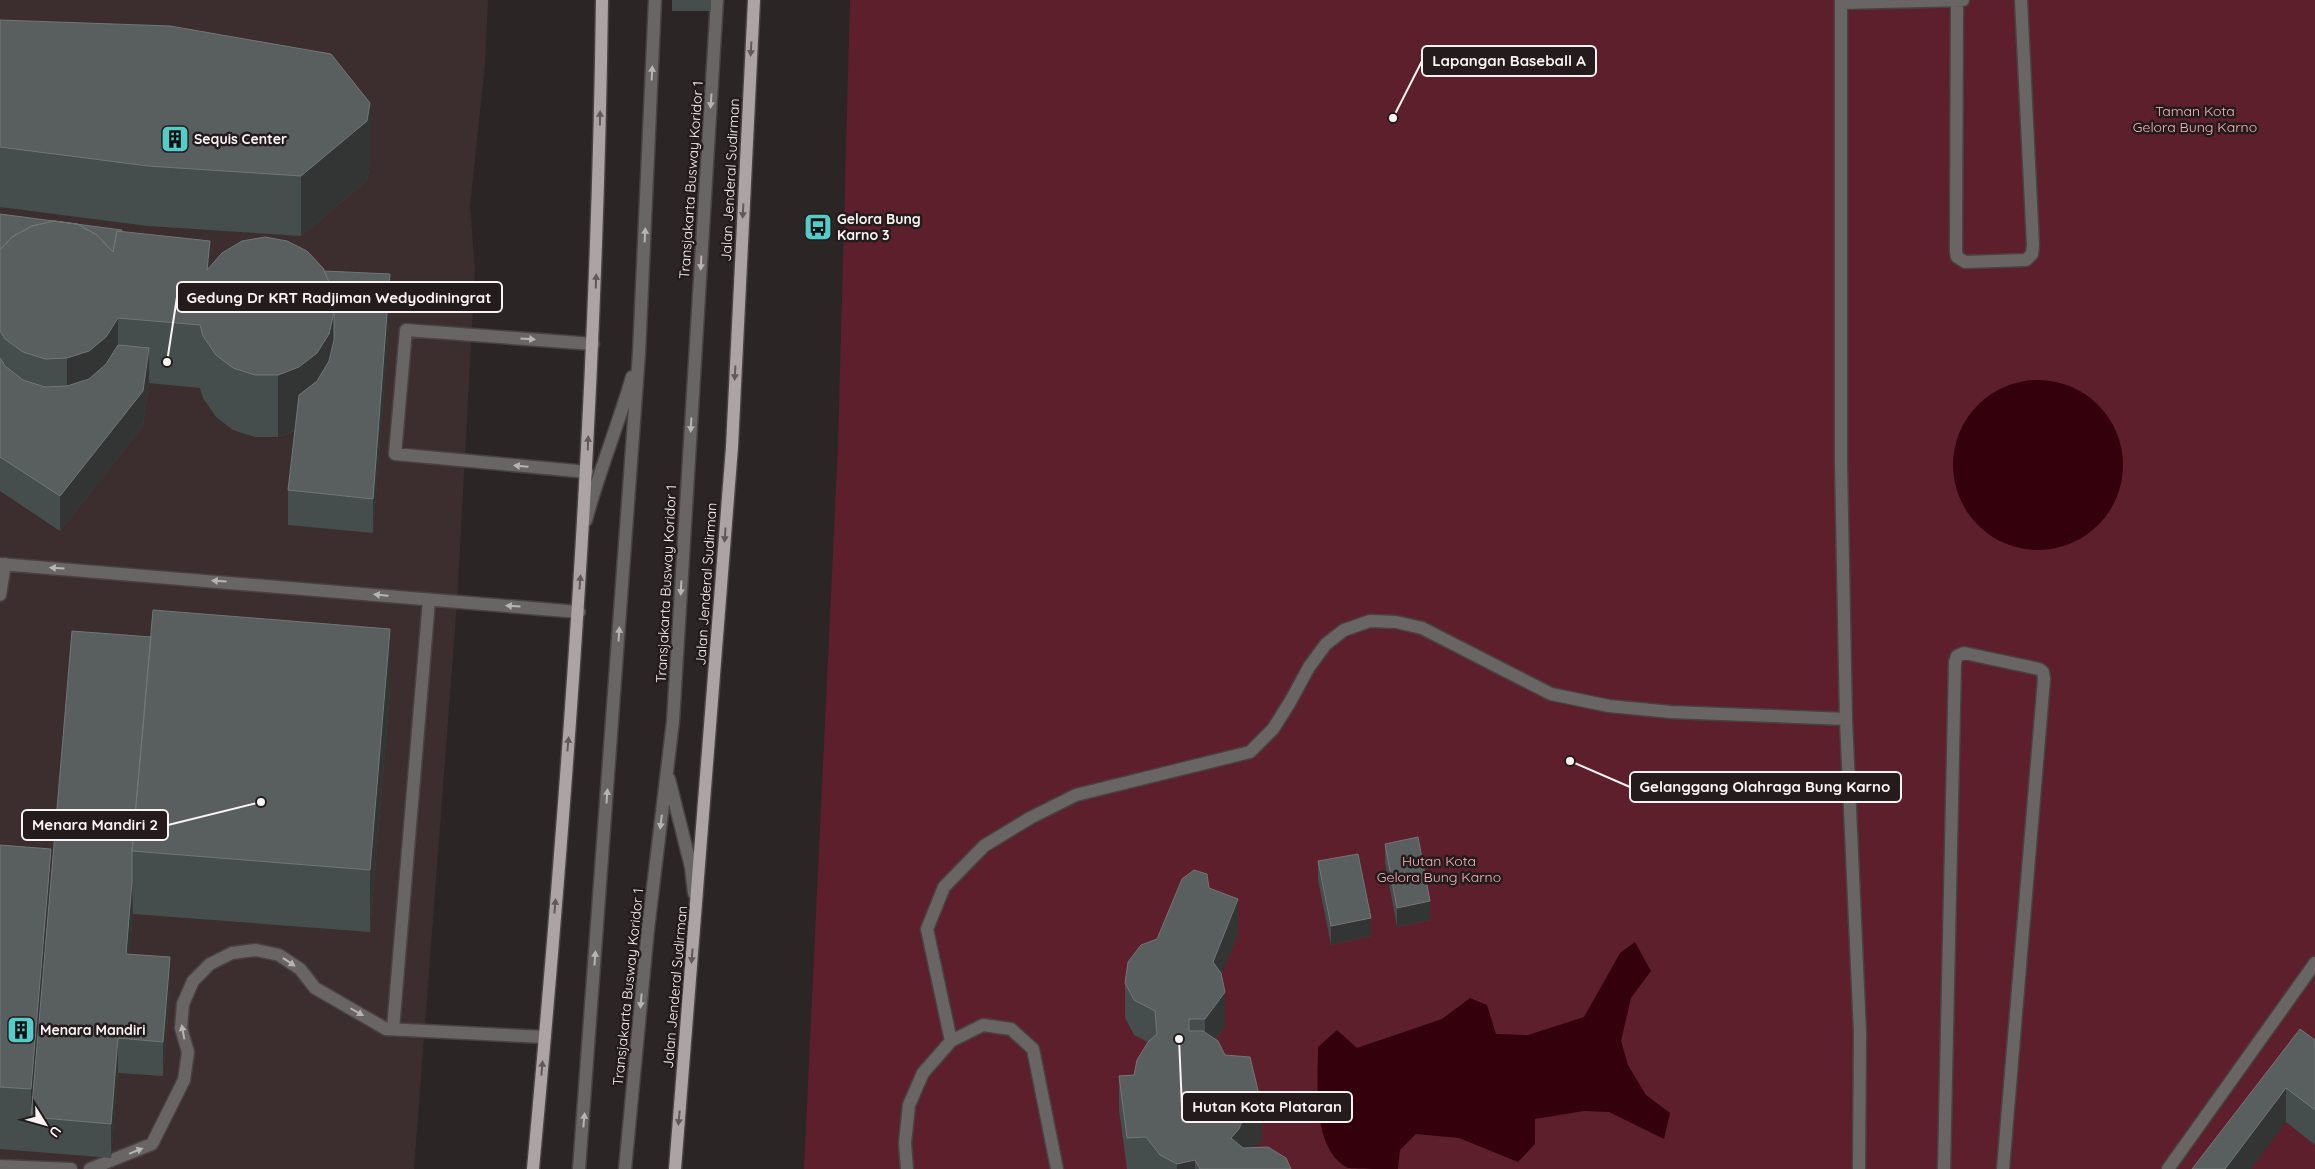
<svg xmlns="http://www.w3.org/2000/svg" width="2315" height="1169" font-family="Quicksand,sans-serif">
<rect width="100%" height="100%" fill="#2c2525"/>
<!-- built -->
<path fill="#3c2e2f" d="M 0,0 L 488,0 L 485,64 L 470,206 L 475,270 L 457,602 L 414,1169 L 0,1169 Z"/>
<!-- green -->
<path fill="#5d1f2c" d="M 850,0 L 2315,0 L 2315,1169 L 804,1169 L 838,446 Z"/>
<!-- water -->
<path fill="#34000c" d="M1953 465a85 85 0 1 1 170 0a85 85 0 1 1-170 0Z
M 1635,942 L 1651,971 L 1631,998 L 1621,1041 L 1628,1065 L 1646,1095 L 1670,1113 L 1664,1139 L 1609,1112 L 1584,1111 L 1535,1119 L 1535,1144 L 1518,1162 L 1459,1138 L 1416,1134 L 1400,1150 L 1398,1169 C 1387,1169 1357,1169 1348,1168 C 1311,1149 1318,1082 1318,1047 L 1337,1030 L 1357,1048 L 1442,1019 L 1470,998 L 1487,1005 L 1496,1034 L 1528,1035 L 1584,1017 L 1620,953 Z"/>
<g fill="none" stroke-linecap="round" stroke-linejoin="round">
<defs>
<path id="minor" d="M 1841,0 L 1841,463 L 1846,719 L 1860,1033 L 1859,1169
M 1957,0 L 1956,251 L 1957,257 L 1965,262 L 2026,260 L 2032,254 L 2033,245 L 2021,0
M 1841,3 L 1963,0
M 587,472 L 395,454 L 406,330 L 593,344
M 586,520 C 599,471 618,426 632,377
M 0,564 L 579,612
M 0,595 L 5,564
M 669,779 L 691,867 L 694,893
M 393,1029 L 429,600
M 951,1041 L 927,929 L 944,887 L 984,846 L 1030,818 L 1076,795 L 1250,752 L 1273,729 L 1290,702 L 1309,667 L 1326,644 L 1344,630 L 1370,621 L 1396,622 L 1422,628 L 1551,694 L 1609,706 L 1671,712 L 1846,719
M 0,1166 L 71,1169
M 90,1169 L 152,1144 L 184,1080 L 188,1052 L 181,1028 L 183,1004 L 193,981 L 210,964 L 232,953 L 256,950 L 279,955 L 300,969 L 315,988 L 386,1029 L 545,1037
M 579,1169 L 639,353 L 655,0
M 625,1169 L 648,929 L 673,721 L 717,0
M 907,1169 L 905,1143 L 909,1105 L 923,1073 L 951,1041 L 983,1025 L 1011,1029 L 1033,1049 L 1057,1169
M 1944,1169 L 1955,662 L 1957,656 L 1964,653 L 2039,669 L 2043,672 L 2044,679 L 2003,1169
M 2168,1169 L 2315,963"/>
<path id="major" d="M 533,1169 C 569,780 597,391 602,0
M 675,1169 L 732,447 L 754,0"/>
</defs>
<!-- minor casing -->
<use href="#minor" stroke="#494242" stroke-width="15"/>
<!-- major casing -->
<use href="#major" stroke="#494242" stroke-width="15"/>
<!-- minor -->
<use href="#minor" stroke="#696565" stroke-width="12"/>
<!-- major -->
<use href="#major" stroke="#aba3a4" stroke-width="12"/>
</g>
<!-- wall -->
<path fill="#464d4d" d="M 672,0 L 711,0 L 711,11 L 672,11 Z
M 0,20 L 370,163 L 367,181 L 301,236 L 148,226 L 0,207 Z
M 0,214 L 122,232 L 210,266 L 324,271 L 390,309 L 373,533 L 288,525 L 288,490 L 295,431 L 278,437 L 255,437 L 233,430 L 216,417 L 203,398 L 200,388 L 149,383 L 143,426 L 60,531 L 0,491 Z
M 390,691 L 370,932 L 133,914 L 129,954 L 170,992 L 163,1076 L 118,1073 L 111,1158 L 0,1149 L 0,845 L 51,879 Z
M 1385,844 L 1430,920 L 1397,927 L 1385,862 Z
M 1318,861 L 1371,936 L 1331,945 L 1318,880 Z
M 1209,888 L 1238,934 L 1221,975 L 1225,1026 L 1216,1039 L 1262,1142 L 1253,1147 L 1291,1169 L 1127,1169 L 1119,1110 L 1119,1076 L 1134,1075 L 1148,1042 L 1134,1035 L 1125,1018 L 1125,983 L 1157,939 Z
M 2315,1040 L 2315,1145 L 2286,1122 L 2192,1169 Z"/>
<!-- shaded-wall -->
<path fill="#333535" d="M 370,103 L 370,163 L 367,181 L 301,236 L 301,176 Z
M 210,241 L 210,304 L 207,270 Z
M 390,274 L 390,309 L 373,533 L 373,499 Z
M 334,312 L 334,374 L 299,429 L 278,437 L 278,375 Z
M 118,318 L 118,380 L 67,421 L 67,358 Z
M 149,348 L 149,383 L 143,426 L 60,531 L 60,496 Z
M 390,629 L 390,691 L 370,932 L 370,870 Z
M 51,849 L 51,912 L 31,1117 L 31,1089 Z
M 132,882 L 133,914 L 126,989 L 126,954 Z
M 1238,899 L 1238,934 L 1213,996 L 1213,962 Z
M 1430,901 L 1430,920 L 1397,927 L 1397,908 Z
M 1371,918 L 1371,936 L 1331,945 L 1331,926 Z
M 170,957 L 170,992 L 163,1076 L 163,1042 Z
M 1225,992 L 1225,1026 L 1205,1053 L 1205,1019 Z
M 118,1038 L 118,1073 L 111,1158 L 111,1124 Z
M 2286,1088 L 2286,1122 L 2251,1169 L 2225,1169 Z
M 1262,1107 L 1262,1142 L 1243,1154 L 1231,1138 L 1243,1119 Z
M 1195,1160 L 1195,1169 L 1177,1169 L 1177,1164 Z"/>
<!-- building -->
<path fill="#595e5f" stroke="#727676" d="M 0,20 L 170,26 L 331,54 L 370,103 L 367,121 L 301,176 L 148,166 L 0,147 Z
M 0,214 L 122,230 L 121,232 L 117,231 L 113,252 L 97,235 L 77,224 L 54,221 L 32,226 L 12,237 L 0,250 Z
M 54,221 L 77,224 L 97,235 L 113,252 L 117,231 L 210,241 L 207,270 L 222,253 L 242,241 L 265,237 L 287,241 L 307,251 L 323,268 L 332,289 L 334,312 L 329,334 L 317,353 L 299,367 L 278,375 L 255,375 L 233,368 L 216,355 L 203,336 L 200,325 L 118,318 L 106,337 L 89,351 L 67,358 L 45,359 L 23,352 L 5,339 L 0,331 L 0,250 L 12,237 L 32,226 Z
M 324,271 L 390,274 L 373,499 L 288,490 L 299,395 L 317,381 L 329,361 L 334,340 L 334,312 L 332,289 Z
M 118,345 L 149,348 L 143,391 L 60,496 L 0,457 L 0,358 L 5,366 L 23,380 L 45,387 L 67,386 L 89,379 L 106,364 Z
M 153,610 L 390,629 L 370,870 L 132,851 Z
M 72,631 L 151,637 L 132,851 L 132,882 L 126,954 L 170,957 L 163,1042 L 118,1038 L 111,1124 L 31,1117 Z
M 1418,837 L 1430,901 L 1397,908 L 1385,844 Z
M 0,845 L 51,849 L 31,1089 L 0,1087 Z
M 1358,854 L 1371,918 L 1331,926 L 1318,861 Z
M 1194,870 L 1207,874 L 1209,888 L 1238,899 L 1213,962 L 1221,973 L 1225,992 L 1205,1019 L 1189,1019 L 1189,1031 L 1203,1031 L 1218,1041 L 1225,1055 L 1250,1057 L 1262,1107 L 1243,1119 L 1239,1129 L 1231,1138 L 1243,1148 L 1268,1147 L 1286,1158 L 1291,1169 L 1200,1169 L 1195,1160 L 1177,1164 L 1160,1155 L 1146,1137 L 1127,1138 L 1119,1076 L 1134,1075 L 1137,1060 L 1148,1042 L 1157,1034 L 1155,1011 L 1134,1000 L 1125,983 L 1128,962 L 1141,945 L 1157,939 L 1182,879 Z
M 2300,1029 L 2315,1040 L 2315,1110 L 2286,1088 L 2225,1169 L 2192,1169 Z"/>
<!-- one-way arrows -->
<defs><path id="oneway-solid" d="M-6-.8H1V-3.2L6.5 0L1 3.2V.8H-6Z" transform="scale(1.25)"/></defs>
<g fill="#605859">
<use href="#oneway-solid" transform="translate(751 49) rotate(93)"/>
<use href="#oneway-solid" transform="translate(600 118) rotate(-89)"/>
<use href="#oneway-solid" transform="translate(743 211) rotate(93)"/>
<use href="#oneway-solid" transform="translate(596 281) rotate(-88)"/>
<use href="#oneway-solid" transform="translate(735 373) rotate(93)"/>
<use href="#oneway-solid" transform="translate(588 443) rotate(-88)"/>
<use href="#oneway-solid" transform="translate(725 535) rotate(94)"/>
<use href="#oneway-solid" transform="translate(580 582) rotate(-86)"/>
<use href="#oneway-solid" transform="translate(568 744) rotate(-85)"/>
<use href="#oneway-solid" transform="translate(555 906) rotate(-85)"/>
<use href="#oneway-solid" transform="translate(692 956) rotate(95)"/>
<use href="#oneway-solid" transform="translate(542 1068) rotate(-85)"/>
<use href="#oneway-solid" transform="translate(679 1118) rotate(95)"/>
</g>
<g fill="#b8b3b4">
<use href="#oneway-solid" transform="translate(652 73) rotate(-87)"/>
<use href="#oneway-solid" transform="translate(711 101) rotate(94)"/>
<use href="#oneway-solid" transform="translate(645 235) rotate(-87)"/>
<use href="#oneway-solid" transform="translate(701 263) rotate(93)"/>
<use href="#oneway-solid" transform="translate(528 339) rotate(4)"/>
<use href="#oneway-solid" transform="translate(691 425) rotate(93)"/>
<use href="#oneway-solid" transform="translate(521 466) rotate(-175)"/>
<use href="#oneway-solid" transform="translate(57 568) rotate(-176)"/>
<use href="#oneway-solid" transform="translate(219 581) rotate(-176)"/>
<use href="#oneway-solid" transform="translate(681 588) rotate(93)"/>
<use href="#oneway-solid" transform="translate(381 595) rotate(-175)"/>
<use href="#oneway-solid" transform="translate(513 606) rotate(-176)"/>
<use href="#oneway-solid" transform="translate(619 634) rotate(-86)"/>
<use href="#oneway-solid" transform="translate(607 796) rotate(-86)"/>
<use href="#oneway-solid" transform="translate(661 822) rotate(97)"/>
<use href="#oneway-solid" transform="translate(595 958) rotate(-86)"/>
<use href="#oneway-solid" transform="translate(289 962) rotate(34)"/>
<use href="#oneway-solid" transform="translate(641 1001) rotate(95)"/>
<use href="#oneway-solid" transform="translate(357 1012) rotate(30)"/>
<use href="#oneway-solid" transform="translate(183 1032) rotate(-101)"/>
<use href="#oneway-solid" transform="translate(584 1120) rotate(-85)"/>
<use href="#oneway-solid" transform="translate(136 1151) rotate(-22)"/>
</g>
<!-- icons -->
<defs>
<symbol id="building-square" viewBox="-11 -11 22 22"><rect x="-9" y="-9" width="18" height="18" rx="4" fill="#54cdc8" stroke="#231b1c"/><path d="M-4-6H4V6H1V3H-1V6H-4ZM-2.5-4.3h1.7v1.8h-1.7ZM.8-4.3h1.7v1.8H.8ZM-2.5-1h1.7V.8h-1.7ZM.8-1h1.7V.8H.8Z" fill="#111"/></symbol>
<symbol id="bus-square" viewBox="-11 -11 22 22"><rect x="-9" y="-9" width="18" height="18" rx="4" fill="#54cdc8" stroke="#231b1c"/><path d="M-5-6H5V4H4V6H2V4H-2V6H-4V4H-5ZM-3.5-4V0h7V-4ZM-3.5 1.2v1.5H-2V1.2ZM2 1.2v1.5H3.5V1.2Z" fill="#111"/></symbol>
</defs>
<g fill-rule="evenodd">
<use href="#building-square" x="159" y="123" width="32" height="32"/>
<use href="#bus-square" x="802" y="211" width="32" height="32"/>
<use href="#building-square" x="5" y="1014" width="32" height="32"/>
</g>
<g text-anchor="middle" stroke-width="5" stroke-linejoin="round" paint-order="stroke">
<!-- park labels -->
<g font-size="14" fill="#fbb3bc" stroke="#231b1c">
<text x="2195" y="116">Taman Kota<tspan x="2195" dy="16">Gelora Bung Karno</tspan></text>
<text x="1439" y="866">Hutan Kota<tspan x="1439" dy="16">Gelora Bung Karno</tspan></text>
</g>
<!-- poi labels -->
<g font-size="14" font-weight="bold" fill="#f9f3f4" stroke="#231b1c" text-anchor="start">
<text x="194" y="144">Sequis Center</text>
<text x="837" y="224">Gelora Bung<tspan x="837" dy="16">Karno 3</tspan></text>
<text x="40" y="1035">Menara Mandiri</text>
</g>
<!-- street labels -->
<g font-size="14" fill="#f9f3f4" stroke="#231b1c">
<text transform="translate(691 180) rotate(-86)" y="5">Transjakarta Busway Koridor 1</text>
<text transform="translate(730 180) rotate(-87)" y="5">Jalan Jenderal Sudirman</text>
<text transform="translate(666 584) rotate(-87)" y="5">Transjakarta Busway Koridor 1</text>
<text transform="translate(706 584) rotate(-86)" y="5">Jalan Jenderal Sudirman</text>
<text transform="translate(628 987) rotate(-84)" y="5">Transjakarta Busway Koridor 1</text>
<text transform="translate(675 987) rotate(-85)" y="5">Jalan Jenderal Sudirman</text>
</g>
</g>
<!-- callouts -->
<path fill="none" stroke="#f9f3f4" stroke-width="2" d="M1393 118L1422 61M167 362L177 297M1570 761L1630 787M261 802L168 825M1179 1039L1182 1107"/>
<g fill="#f9f3f4" stroke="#231b1c" stroke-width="2">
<circle cx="1393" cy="118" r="5"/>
<circle cx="167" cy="362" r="5"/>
<circle cx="1570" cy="761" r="5"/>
<circle cx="261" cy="802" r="5"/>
<circle cx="1179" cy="1039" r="5"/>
</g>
<g fill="#231b1c" stroke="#f9f3f4" stroke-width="2">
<rect x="1422" y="46" width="174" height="30" rx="5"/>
<rect x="177" y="282" width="325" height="30" rx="5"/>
<rect x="1630" y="772" width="271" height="30" rx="5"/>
<rect x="22" y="810" width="146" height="30" rx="5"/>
<rect x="1182" y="1092" width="170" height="30" rx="5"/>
</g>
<g font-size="15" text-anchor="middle" font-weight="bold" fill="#f9f3f4">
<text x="1509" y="66">Lapangan Baseball A</text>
<text x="339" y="303">Gedung Dr KRT Radjiman Wedyodiningrat</text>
<text x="1765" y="792">Gelanggang Olahraga Bung Karno</text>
<text x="95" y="830">Menara Mandiri 2</text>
<text x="1267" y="1112">Hutan Kota Plataran</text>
</g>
<!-- north arrow -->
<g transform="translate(45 1124) rotate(127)" stroke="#231b1c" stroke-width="4" paint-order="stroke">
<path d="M0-4L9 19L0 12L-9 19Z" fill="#f9f3f4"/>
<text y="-8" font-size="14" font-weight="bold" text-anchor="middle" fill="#f9f3f4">U</text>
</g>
</svg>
